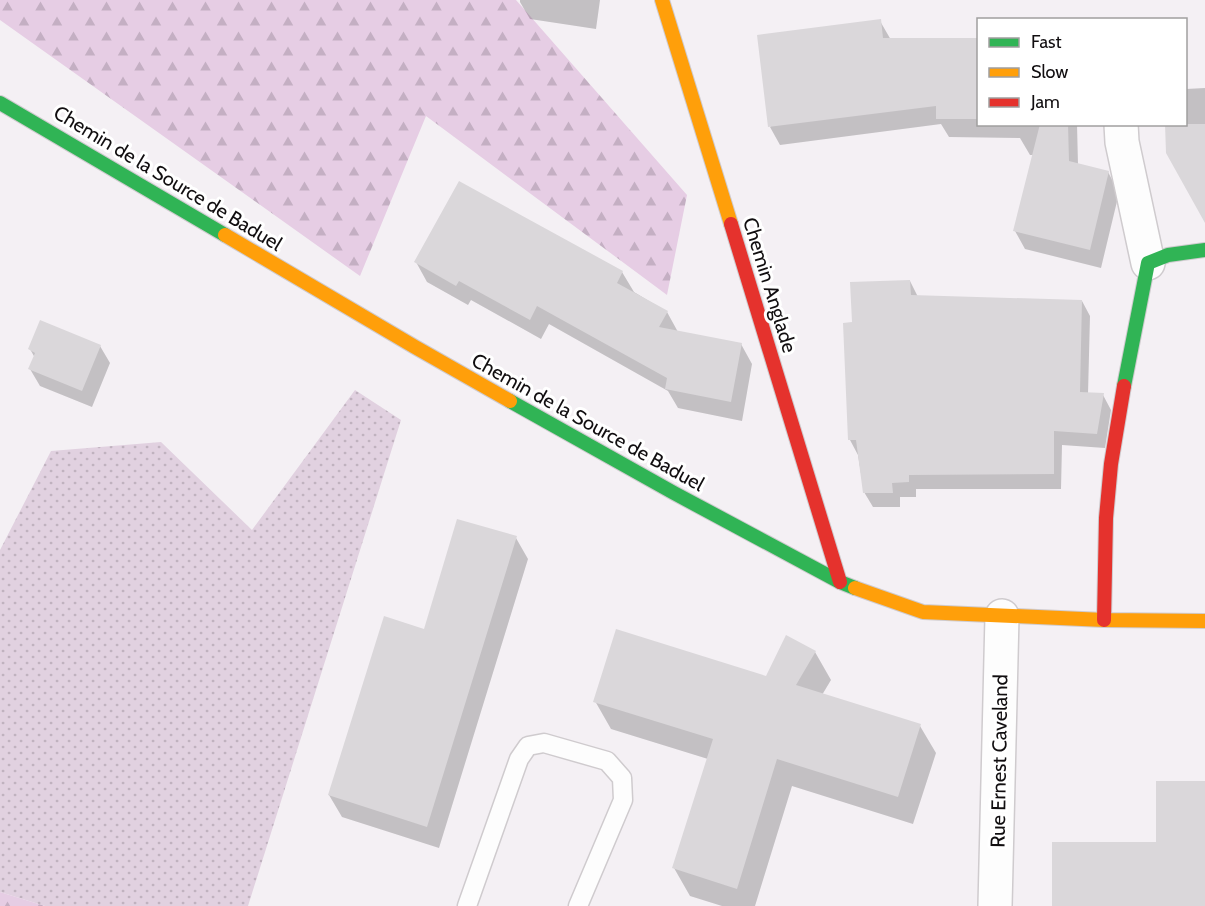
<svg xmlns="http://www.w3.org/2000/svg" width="1205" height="906" font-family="Cabin,sans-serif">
<defs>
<pattern id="grass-dots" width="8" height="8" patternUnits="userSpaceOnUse" patternTransform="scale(1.5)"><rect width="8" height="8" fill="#e1d1e0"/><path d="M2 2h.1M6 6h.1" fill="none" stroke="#c0b2bf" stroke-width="1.8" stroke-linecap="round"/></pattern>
<pattern id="forest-firs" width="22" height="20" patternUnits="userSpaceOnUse" patternTransform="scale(1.5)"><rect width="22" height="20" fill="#e6cde4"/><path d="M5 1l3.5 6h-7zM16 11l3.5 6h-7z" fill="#c4afc3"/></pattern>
</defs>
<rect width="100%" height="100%" fill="#f4f0f4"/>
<!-- grass -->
<path fill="url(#grass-dots)" d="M 355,390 L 401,420 L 248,906 L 45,906 L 0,892 L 0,550 L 51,451 L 161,442 L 252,530 Z"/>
<!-- forest -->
<path fill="url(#forest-firs)" d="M 0,0 L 516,0 L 687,195 L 667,295 L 426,116 L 360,276 L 0,20 Z
M 0,892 L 45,906 L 0,906 Z"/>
<!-- shadow -->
<path fill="#0003" d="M 520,0 L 600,0 L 596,29 L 530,19 L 520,2 Z
M 880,21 L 891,40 L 978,40 L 978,124 L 1077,124 L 1078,165 L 1108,172 L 1119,193 L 1101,268 L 1025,249 L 1015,231 L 1034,155 L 1030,155 L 1020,138 L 949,137 L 941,124 L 780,145 L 770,127 Z
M 1205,88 L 1205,220 L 1186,124 L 1186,89 Z
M 416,262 L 622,272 L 634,292 L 667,312 L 678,332 L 741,344 L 752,364 L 742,421 L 678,408 L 668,391 L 549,324 L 541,339 L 471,300 L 468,305 L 427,282 Z
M 910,281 L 918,297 L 1082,301 L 1090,316 L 1088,394 L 1103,395 L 1111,410 L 1105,448 L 1062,445 L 1061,489 L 916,489 L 916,497 L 900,497 L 900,507 L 873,507 L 864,492 L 858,455 L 850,440 L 854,324 Z
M 100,346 L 110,363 L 92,407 L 40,386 L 30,369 L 35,358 L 30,349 Z
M 516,538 L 528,559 L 439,848 L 342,817 L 329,795 L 425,631 Z
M 787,637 L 815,652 L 831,680 L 822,695 L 920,726 L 936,753 L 913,824 L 792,786 L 755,906 L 722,906 L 690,896 L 674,868 L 708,759 L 611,729 L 595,701 L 767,678 Z"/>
<!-- building -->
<path fill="#dad7da" d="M 881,19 L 883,38 L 978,38 L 978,119 L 936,119 L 936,106 L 768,127 L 757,35 Z
M 1040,124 L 1068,124 L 1069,161 L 1109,171 L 1090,250 L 1013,231 Z
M 1165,124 L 1205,124 L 1205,223 L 1166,153 Z
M 459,181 L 623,271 L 617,283 L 668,311 L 659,327 L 742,343 L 731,402 L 665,389 L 667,378 L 537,306 L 530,320 L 459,281 L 456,286 L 414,262 Z
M 910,280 L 911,295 L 1082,300 L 1080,392 L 1104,393 L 1097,434 L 1054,431 L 1054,474 L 909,475 L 909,482 L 892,483 L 893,493 L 863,493 L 856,440 L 848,440 L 843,323 L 852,322 L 850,282 Z
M 40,320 L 101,345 L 82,391 L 28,369 L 35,353 L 28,349 Z
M 457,519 L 517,536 L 427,827 L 328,795 L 384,616 L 424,629 Z
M 616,629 L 766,676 L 786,635 L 816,651 L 796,685 L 921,724 L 898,797 L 777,759 L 737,889 L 672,868 L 713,739 L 593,702 Z
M 1156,781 L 1205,781 L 1205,906 L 1052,906 L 1052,842 L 1156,842 Z"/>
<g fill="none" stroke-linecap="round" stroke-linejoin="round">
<defs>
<path id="lane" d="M 467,906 L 519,759 L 528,746 L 544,743 L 607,761 L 622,778 L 623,800 L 578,906"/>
<path id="street" d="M 1121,124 L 1122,142 L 1148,263
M 995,906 L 1002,616"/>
<path id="fast" d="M 0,103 L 225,235
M 1124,386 L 1148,263 L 1168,255 L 1205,250
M 510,401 L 674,493 L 840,582 L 855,588"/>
<path id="slow" d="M 662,0 L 731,224
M 225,235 L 415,347 L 510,401
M 855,588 L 923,612 L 1104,620 L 1205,621"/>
<path id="jam" d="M 731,224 L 840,582
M 1104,620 L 1106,518 L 1111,464 L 1124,386"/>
</defs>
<!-- lane casing -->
<use href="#lane" stroke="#cfcbce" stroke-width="21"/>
<!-- street casing -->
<use href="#street" stroke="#cfcbce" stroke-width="36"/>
<!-- fast casing -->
<use href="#fast" stroke="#cfcbce" stroke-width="16"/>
<!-- slow casing -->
<use href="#slow" stroke="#cfcbce" stroke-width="16"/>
<!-- jam casing -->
<use href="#jam" stroke="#cfcbce" stroke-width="16"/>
<!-- lane -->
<use href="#lane" stroke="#fdfdfd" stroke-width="18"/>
<!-- street -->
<use href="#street" stroke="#fdfdfd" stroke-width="33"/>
<!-- fast -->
<use href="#fast" stroke="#30b455" stroke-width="14"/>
<!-- slow -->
<use href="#slow" stroke="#ff9f0a" stroke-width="14"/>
<!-- jam -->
<use href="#jam" stroke="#e5322d" stroke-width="14"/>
</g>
<g text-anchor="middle" stroke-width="6" stroke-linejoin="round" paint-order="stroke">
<!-- street labels -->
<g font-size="20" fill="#110e10" stroke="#fff">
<text transform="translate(168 178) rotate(31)" y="7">Chemin de la Source de Baduel</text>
<text transform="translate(770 285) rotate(73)" y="7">Chemin Anglade</text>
<text transform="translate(588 422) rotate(29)" y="7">Chemin de la Source de Baduel</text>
<text transform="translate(999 761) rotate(-89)" y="7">Rue Ernest Caveland</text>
</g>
</g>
<!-- legend -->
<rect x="977" y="18" width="210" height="108" fill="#ffffff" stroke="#a09f9f" stroke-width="1.5"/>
<rect x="989" y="38" width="30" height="9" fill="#30b455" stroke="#a09f9f" stroke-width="1.5"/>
<text x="1031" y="48" font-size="18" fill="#110e10">Fast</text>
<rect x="989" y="68" width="30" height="9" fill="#ff9f0a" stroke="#a09f9f" stroke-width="1.5"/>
<text x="1031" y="78" font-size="18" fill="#110e10">Slow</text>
<rect x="989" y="98" width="30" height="9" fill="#e5322d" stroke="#a09f9f" stroke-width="1.5"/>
<text x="1031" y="108" font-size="18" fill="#110e10">Jam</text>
</svg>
